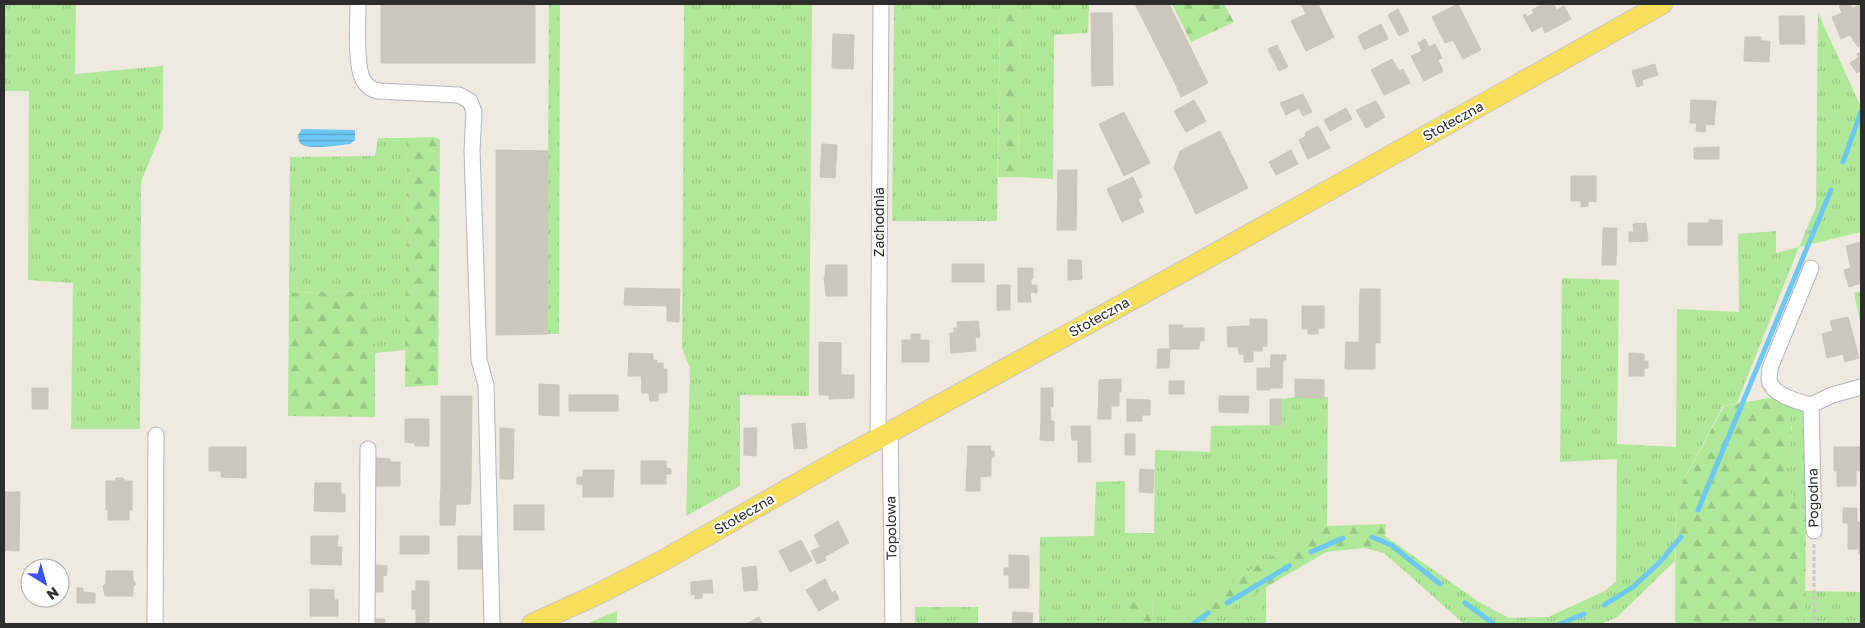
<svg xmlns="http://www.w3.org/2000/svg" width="1865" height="628" font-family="'Golos Text',sans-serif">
<defs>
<pattern id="grass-tufts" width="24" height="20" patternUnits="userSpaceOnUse" patternTransform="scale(1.25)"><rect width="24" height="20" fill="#afe899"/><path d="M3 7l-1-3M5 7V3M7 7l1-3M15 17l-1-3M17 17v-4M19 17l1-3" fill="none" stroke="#97c784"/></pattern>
<pattern id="forest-firs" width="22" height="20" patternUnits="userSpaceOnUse" patternTransform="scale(1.25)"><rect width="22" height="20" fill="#afe899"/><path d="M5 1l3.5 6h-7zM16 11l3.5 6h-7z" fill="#97c784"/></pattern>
<pattern id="water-rules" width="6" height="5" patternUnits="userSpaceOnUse" patternTransform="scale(1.25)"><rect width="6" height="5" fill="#6ec8f5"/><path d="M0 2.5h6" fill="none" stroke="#5ba3c7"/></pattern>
</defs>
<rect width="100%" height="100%" fill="#efe9df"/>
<!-- grass -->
<path fill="url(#grass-tufts)" d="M 4,4 L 76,4 L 75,74 L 163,66 L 163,128 L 141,182 L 140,429 L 71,429 L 73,283 L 28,280 L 29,91 L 4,91 Z
M 549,4 L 560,4 L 559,334 L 547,334 Z
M 684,4 L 812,4 L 809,396 L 740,395 L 740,486 L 686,516 L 690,368 L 682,348 Z
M 894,4 L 1000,4 L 997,221 L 892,221 Z
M 1020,4 L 1089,4 L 1088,33 L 1054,35 L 1053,179 L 1018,177 Z
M 1818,13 L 1861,107 L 1861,232 L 1799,247 L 1737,403 L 1723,406 L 1676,494 L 1675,561 L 1617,617 L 1601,624 L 1464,624 L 1384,553 L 1385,536 L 1479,602 L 1509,618 L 1548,617 L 1605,591 L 1616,581 L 1617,459 L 1560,462 L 1562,278 L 1619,280 L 1617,444 L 1676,447 L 1677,309 L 1739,312 L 1738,234 L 1776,231 L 1776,253 L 1799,247 L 1816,207 Z
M 378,138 L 407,138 L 406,350 L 375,353 L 375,291 L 289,293 L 290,157 L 375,156 Z
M 1295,397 L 1328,397 L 1327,526 L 1268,558 L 1210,597 L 1175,624 L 1153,624 L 1152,597 L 1123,597 L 1123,624 L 1039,624 L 1040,537 L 1094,536 L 1096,482 L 1125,481 L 1125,533 L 1154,533 L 1155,450 L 1210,452 L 1211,426 L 1281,425 L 1281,399 Z
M 1781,400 L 1807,410 L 1806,514 L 1794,502 L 1789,487 L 1786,471 L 1788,447 L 1792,427 Z
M 1266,587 L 1266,624 L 1209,624 L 1209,620 Z
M 1805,591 L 1861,592 L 1861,624 L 1805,624 Z
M 915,607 L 978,607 L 978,624 L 915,624 Z
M 617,611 L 617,624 L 586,624 Z"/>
<!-- forest -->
<path fill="url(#forest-firs)" d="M 1000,4 L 1020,4 L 1018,177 L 998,177 Z
M 1172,4 L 1224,4 L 1234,22 L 1191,42 Z
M 433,137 L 440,139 L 438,385 L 405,387 L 407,138 Z
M 375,291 L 375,417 L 288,416 L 289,293 Z
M 1861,291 L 1861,325 L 1854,293 Z
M 1774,397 C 1805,410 1784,448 1787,472 C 1789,492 1792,500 1806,514 L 1805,624 L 1675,624 L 1676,494 L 1724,406 Z
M 1386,524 L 1384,553 L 1364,548 L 1326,552 L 1210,620 L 1209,624 L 1175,624 L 1210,597 L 1268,558 L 1327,526 Z
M 1123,597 L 1152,597 L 1153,624 L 1123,624 Z"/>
<!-- water -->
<path fill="url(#water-rules)" d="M 302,129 L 355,130 L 355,140 L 350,144 C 341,145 306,151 300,143 C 299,142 298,137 298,135 Z"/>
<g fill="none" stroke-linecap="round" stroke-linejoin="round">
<!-- stream -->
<path stroke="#6ec8f5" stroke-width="5" d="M 1843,162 L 1861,112
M 1698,510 L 1831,190
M 1372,537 L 1391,545 L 1440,584
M 1311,552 L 1343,538
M 1227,603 L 1289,566
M 1465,603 L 1494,624
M 1604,605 L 1633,587 L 1660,562 L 1681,537
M 1193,624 L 1208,613
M 1560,624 L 1584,614"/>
</g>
<!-- building -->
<path fill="#cbc7bd" stroke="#cbc6b8" d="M 381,4 L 535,4 L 535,63 L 381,63 Z
M 1135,4 L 1169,4 L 1203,73 L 1177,87 Z
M 1301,4 L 1318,4 L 1334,37 L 1321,44 Z
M 1458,4 L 1481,50 L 1463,59 L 1453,40 L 1445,43 L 1432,17 Z
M 1543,4 L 1553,4 L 1557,10 L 1564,6 L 1571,19 L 1545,33 L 1542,26 L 1532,32 L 1523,15 L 1525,14 L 1527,17 L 1534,13 L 1532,10 Z
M 1844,4 L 1850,4 L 1853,8 L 1861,4 L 1861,45 L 1858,47 L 1850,35 L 1841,39 L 1832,17 L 1842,13 L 1839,6 Z
M 1398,9 L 1409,31 L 1399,36 L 1388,15 Z
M 1091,13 L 1112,13 L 1113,85 L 1092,86 Z
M 1306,14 L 1321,44 L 1306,51 L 1291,21 Z
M 1779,16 L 1804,16 L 1805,44 L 1780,44 Z
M 1381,24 L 1388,39 L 1364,50 L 1358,36 Z
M 833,34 L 854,35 L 853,69 L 832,68 Z
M 1745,37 L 1761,37 L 1761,41 L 1770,41 L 1769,62 L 1744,61 Z
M 1425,39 L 1429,47 L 1435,44 L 1442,58 L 1438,60 L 1443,71 L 1424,81 L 1411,56 L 1422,51 L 1418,43 Z
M 1277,45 L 1288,67 L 1279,71 L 1268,49 Z
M 1860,52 L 1861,54 L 1861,70 L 1857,73 L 1850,63 L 1859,57 L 1857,54 Z
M 1392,59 L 1399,71 L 1403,69 L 1410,83 L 1384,95 L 1371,70 Z
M 1655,64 L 1658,75 L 1642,80 L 1643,85 L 1637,87 L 1632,71 Z
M 1203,73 L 1208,83 L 1181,97 L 1177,87 Z
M 1303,94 L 1312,112 L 1303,116 L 1299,108 L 1286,115 L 1280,103 Z
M 1194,100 L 1206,121 L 1186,132 L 1174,111 Z
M 1691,100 L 1716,101 L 1714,125 L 1706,124 L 1705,132 L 1696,131 L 1697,123 L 1690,123 Z
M 1376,101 L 1385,117 L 1366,128 L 1356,110 Z
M 1346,108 L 1352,119 L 1330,131 L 1324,120 Z
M 1124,112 L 1150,163 L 1124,176 L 1099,124 Z
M 1318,126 L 1330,148 L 1308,159 L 1299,140 L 1306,136 L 1305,133 Z
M 1220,131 L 1248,188 L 1196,214 L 1174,168 L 1180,151 Z
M 822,144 L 837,145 L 835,178 L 820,177 Z
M 1719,147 L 1719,159 L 1694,159 L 1694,148 Z
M 496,150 L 548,151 L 547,334 L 496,335 Z
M 1291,150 L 1298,164 L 1276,175 L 1269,162 Z
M 1058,170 L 1077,170 L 1076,230 L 1057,230 Z
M 1571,176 L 1596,176 L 1596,202 L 1588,201 L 1588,206 L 1581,207 L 1581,201 L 1571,201 Z
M 1133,177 L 1142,197 L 1138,199 L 1144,212 L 1122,222 L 1107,189 Z
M 1709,220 L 1722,220 L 1722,245 L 1688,245 L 1688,223 L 1709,223 Z
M 1646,223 L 1648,241 L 1629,242 L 1629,232 L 1634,232 L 1633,224 Z
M 1603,228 L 1617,228 L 1616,265 L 1602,265 Z
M 1861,242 L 1861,283 L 1849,287 L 1844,270 L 1851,268 L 1846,246 Z
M 1068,260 L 1081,260 L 1082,279 L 1068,280 Z
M 952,264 L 984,264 L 984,282 L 952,282 Z
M 826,265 L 847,265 L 847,296 L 826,296 L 824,277 L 825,277 Z
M 1018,268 L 1033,268 L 1033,279 L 1031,279 L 1031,285 L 1037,285 L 1037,293 L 1030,292 L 1031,302 L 1018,302 Z
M 997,285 L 1010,285 L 1010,310 L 997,310 Z
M 625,288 L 667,289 L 667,306 L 624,305 Z
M 667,289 L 680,289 L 679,322 L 667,321 Z
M 1360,289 L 1380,289 L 1380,343 L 1359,342 Z
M 1302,306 L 1324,306 L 1324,328 L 1318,328 L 1318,334 L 1308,334 L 1308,329 L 1302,329 Z
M 1848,317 L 1859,358 L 1845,362 L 1843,354 L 1827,358 L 1822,334 L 1833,331 L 1830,321 Z
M 1250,319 L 1267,319 L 1267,346 L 1262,346 L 1262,351 L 1253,351 L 1253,362 L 1244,362 L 1244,354 L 1239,354 L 1238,347 L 1228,347 L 1227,327 L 1250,326 Z
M 978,321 L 980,337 L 975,338 L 976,351 L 951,353 L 950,333 L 954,333 L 954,328 L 958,328 L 957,322 Z
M 1169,325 L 1183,325 L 1183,328 L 1204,328 L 1204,341 L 1200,341 L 1199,349 L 1170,349 Z
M 911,334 L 920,334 L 920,340 L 929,340 L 929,362 L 902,362 L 902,340 L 911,340 Z
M 819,342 L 841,343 L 841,375 L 854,375 L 854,398 L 829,399 L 829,395 L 819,395 Z
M 1346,342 L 1375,343 L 1375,369 L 1345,369 Z
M 1158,349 L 1170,349 L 1169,368 L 1157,368 Z
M 629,353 L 653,354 L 653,360 L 657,360 L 657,363 L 663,363 L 663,369 L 641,369 L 642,376 L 628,376 Z
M 1629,353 L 1644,354 L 1644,361 L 1648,361 L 1648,368 L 1644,368 L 1644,376 L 1629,376 Z
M 1271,355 L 1286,355 L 1286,360 L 1283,360 L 1282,388 L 1270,388 Z
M 1257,368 L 1270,368 L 1270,390 L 1257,390 Z
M 641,369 L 667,369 L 667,393 L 658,393 L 658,401 L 650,401 L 649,393 L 642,393 Z
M 1121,379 L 1121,392 L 1119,392 L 1119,406 L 1111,406 L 1111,419 L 1098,419 L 1099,380 Z
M 1295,379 L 1324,380 L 1324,398 L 1295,397 Z
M 1169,381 L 1184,381 L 1184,394 L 1169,394 Z
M 539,384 L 559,385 L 559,416 L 539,415 Z
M 32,388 L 48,388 L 48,409 L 32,409 Z
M 1041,388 L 1053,388 L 1053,407 L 1050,407 L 1051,421 L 1041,421 Z
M 569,395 L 618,395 L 618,411 L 569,411 Z
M 441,396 L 472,396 L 471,486 L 441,486 Z
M 1219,396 L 1249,396 L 1248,413 L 1219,412 Z
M 1127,399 L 1150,400 L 1150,415 L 1142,415 L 1142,421 L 1127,421 Z
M 1270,399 L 1281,399 L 1281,425 L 1270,425 Z
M 405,419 L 429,419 L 429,446 L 415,446 L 415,443 L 405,442 Z
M 1041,421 L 1054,421 L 1054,441 L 1040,440 Z
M 805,423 L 807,448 L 794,449 L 792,424 Z
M 1071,426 L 1090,426 L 1091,462 L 1078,462 L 1078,440 L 1072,440 Z
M 500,428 L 514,429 L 513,479 L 500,479 Z
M 744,428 L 757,428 L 756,456 L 744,455 Z
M 1125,434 L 1135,434 L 1135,455 L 1125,455 Z
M 968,446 L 980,446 L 980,491 L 966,491 Z
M 980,446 L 991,446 L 990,451 L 994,451 L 994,457 L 991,457 L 991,464 L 980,465 Z
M 209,447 L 246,447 L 246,478 L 221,477 L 221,471 L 209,471 Z
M 1834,447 L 1861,447 L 1861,471 L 1856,471 L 1856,486 L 1837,486 L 1837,471 L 1834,471 Z
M 376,458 L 390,459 L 390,462 L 400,462 L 400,486 L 375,486 Z
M 641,461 L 666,461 L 666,468 L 671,469 L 671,474 L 666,474 L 666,484 L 641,484 Z
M 991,464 L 991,476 L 980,477 L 980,465 Z
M 1140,469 L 1154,470 L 1153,493 L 1139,492 Z
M 583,470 L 614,470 L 613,497 L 583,497 L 583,484 L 577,484 L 577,477 L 583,477 Z
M 116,478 L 123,478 L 125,481 L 132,481 L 132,510 L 129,510 L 129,520 L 108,520 L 108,510 L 106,510 L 106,481 L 115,481 Z
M 315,483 L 341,483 L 341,494 L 345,494 L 345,512 L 314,511 Z
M 441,486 L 471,486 L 470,504 L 440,505 Z
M 4,492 L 20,492 L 19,551 L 4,550 Z
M 440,505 L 456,505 L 455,525 L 440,525 Z
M 514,505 L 544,505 L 544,530 L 514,530 Z
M 1843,508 L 1857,508 L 1857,522 L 1861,522 L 1861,555 L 1859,554 L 1859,549 L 1848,549 L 1848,523 L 1843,523 Z
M 838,521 L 849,543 L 824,557 L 826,560 L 817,564 L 811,551 L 820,547 L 814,535 Z
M 311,536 L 338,536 L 337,547 L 342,547 L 341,565 L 311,564 Z
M 400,536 L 429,536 L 429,554 L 400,554 Z
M 458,536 L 483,536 L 483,569 L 458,569 Z
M 801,540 L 812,561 L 790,572 L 779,551 Z
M 1009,555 L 1029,556 L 1029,588 L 1009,588 L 1009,575 L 1004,575 L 1004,568 L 1009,568 Z
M 374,565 L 387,566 L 387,575 L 383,576 L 383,592 L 374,592 Z
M 756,566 L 758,590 L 744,591 L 742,568 Z
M 106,571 L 133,571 L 133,580 L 136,584 L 133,587 L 133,596 L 105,596 L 103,586 L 106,583 Z
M 825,579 L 832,593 L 835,591 L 839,599 L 819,611 L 806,590 Z
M 712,580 L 713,593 L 702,593 L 702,598 L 695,599 L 695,594 L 691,595 L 691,582 Z
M 416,581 L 429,581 L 429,624 L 416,624 L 416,609 L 412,609 L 412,591 L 416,591 Z
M 77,588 L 83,588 L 83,592 L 95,593 L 95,603 L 77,603 Z
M 310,589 L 334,590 L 334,600 L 338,600 L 338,616 L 310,616 Z
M 1013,612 L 1033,613 L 1032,624 L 1012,624 Z
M 759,617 L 763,624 L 746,624 Z
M 372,619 L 385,619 L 385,624 L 372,624 Z"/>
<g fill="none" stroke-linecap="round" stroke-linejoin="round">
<defs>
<path id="minor" d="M 358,4 C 358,23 355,64 363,80 C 367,87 372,90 379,91 L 459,95 L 470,101 L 474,112 L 472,150 L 479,360 L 486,385 L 492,624
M 1811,268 L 1770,368 C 1770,371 1769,377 1769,380 C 1772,395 1799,402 1811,405 L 1832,395 L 1861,387
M 1811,405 L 1814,531
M 890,432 L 893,624
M 878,440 L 881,4
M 155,624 L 156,435
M 367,624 L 368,449"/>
<path id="major" d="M 532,624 L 596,595 L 664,560 L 839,460 L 1202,261 L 1662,4"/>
</defs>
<!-- minor casing -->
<use href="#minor" stroke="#b3b4c1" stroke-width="17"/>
<!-- major casing -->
<use href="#major" stroke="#c8c8c8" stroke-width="22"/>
<!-- path -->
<path stroke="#c8c8c8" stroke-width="3" stroke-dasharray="4 2.5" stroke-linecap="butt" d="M 1814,544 L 1814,624"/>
<!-- minor -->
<use href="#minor" stroke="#fff" stroke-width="15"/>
<!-- major -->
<use href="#major" stroke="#f8df5b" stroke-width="20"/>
</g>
<g text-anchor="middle" stroke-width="4" stroke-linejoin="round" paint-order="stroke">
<!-- street labels -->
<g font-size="14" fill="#2d2d2d" stroke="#fff">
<text transform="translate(1453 121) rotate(-29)" y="5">Stołeczna</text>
<text transform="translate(879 222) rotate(-90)" y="5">Zachodnia</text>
<text transform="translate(1099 317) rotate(-29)" y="5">Stołeczna</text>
<text transform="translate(1813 498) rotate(-91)" y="5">Pogodna</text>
<text transform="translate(744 514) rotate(-30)" y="5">Stołeczna</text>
<text transform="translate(891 528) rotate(-91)" y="5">Topolowa</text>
</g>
</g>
<!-- border -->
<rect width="1865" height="628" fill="none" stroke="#2d2d2d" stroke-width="10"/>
<!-- north arrow -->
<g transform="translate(45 583) rotate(143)"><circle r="24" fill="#ffffff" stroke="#ababab"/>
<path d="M0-4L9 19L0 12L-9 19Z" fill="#3c53ff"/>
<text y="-8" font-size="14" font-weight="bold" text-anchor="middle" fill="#2d2d2d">N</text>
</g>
</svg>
